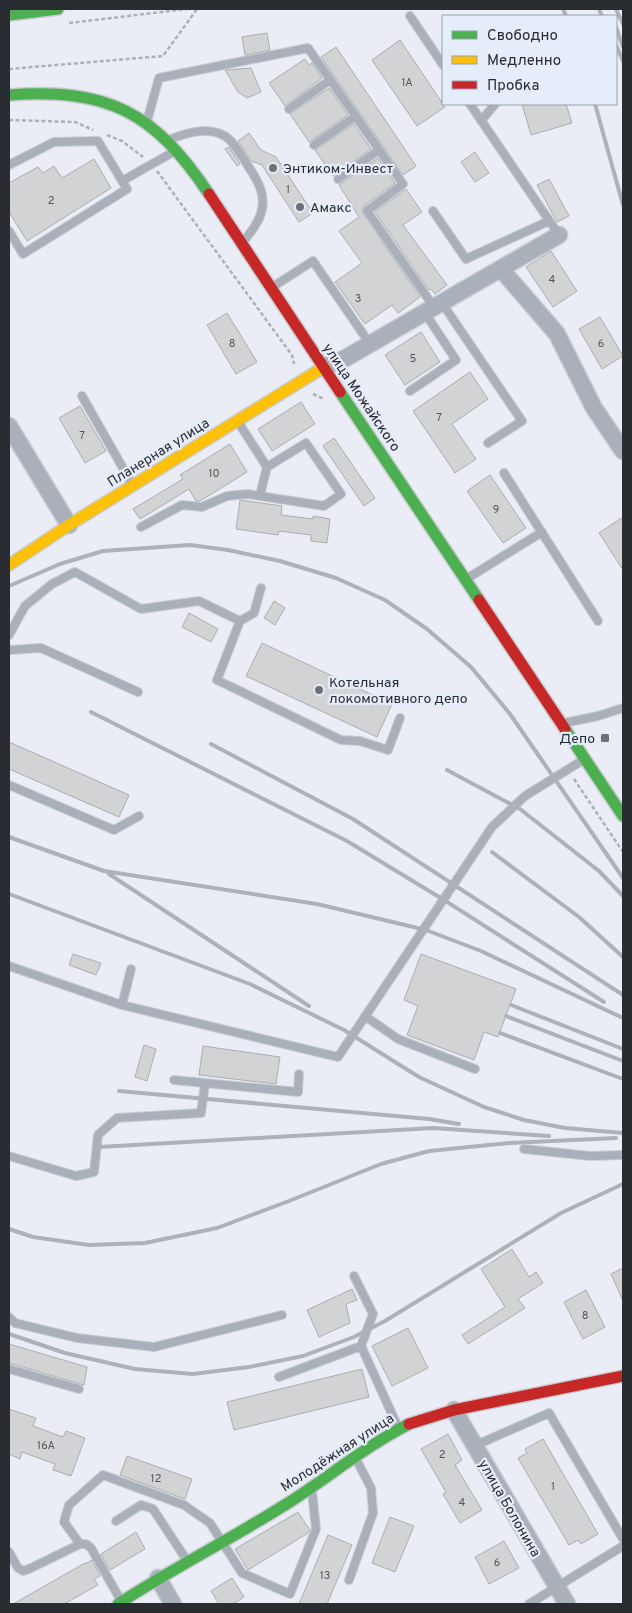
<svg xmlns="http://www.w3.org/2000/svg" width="632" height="1613" font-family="Overpass,sans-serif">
<rect width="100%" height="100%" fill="#eaedf5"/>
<!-- building -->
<path fill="#d1d3d4" stroke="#abadaf" d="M 267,33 L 270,50 L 245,55 L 242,37 Z
M 400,40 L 445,107 L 417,126 L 372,60 Z
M 336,47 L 416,166 L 403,175 L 321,57 Z
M 305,59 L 309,65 L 312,63 L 322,78 L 285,106 L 269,83 Z
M 251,68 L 261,92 L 247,98 L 238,92 L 225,70 Z
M 329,88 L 348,115 L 309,142 L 290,114 Z
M 522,104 L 566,104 L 572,123 L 531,135 Z
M 354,124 L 371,149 L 333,176 L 315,150 Z
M 249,133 L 261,150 L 276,157 L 313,213 L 299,222 L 262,165 L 251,161 L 238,141 Z
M 229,147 L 240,164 L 237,166 L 225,149 Z
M 475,152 L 489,173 L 475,182 L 461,162 Z
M 378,158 L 395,183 L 364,206 L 362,212 L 420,297 L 398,313 L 392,305 L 365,324 L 335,282 L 362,263 L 339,231 L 359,217 L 339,185 Z
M 94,159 L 111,188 L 27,241 L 9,212 L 9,183 L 38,167 L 43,173 L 54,166 L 62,178 Z
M 549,179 L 569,216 L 557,222 L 537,185 Z
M 406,189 L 422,212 L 403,225 L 447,285 L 435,294 L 431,289 L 429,290 L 375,212 Z
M 551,251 L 577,291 L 553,307 L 526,267 Z
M 227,313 L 257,362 L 236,374 L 207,325 Z
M 600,317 L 623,356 L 602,369 L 579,329 Z
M 421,332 L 440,362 L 405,385 L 385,355 Z
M 470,372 L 488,399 L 452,424 L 476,459 L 455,473 L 413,411 Z
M 301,402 L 315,424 L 272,451 L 258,429 Z
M 80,406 L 106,451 L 85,463 L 59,418 Z
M 334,438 L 375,498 L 364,506 L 323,446 Z
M 230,444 L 247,472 L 200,501 L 196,501 L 189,489 L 140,519 L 133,509 L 183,479 L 180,475 Z
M 490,475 L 526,528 L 503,543 L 467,491 Z
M 240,500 L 282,506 L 281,515 L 313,519 L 313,516 L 330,519 L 327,543 L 311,541 L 311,535 L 279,531 L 278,535 L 236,529 Z
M 623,517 L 623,570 L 599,533 Z
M 274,601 L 285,608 L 275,625 L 264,618 Z
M 189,613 L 218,629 L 211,642 L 182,627 Z
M 262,643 L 392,704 L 377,737 L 246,676 Z
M 9,742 L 129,795 L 119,817 L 9,769 Z
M 73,954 L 101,963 L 96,975 L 69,965 Z
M 421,954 L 516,989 L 498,1037 L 484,1032 L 474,1060 L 407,1035 L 418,1006 L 404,1000 Z
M 144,1045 L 156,1049 L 147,1081 L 135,1077 Z
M 203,1046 L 280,1057 L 276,1084 L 199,1075 Z
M 512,1249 L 529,1277 L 536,1272 L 543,1283 L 518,1299 L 525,1308 L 468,1344 L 462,1335 L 505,1307 L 481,1269 Z
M 623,1268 L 623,1301 L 611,1274 Z
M 352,1289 L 357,1300 L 346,1304 L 350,1323 L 319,1337 L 307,1310 Z
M 586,1290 L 605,1327 L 583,1339 L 564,1302 Z
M 408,1328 L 428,1368 L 392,1386 L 372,1346 Z
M 9,1344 L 87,1367 L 84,1385 L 9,1363 Z
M 362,1369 L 369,1397 L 234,1430 L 227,1402 Z
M 9,1409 L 36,1418 L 33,1426 L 63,1437 L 66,1431 L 85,1438 L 71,1476 L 53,1470 L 55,1464 L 22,1452 L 20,1459 L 9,1454 Z
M 448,1434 L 462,1460 L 455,1465 L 482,1510 L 460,1523 L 443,1494 L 446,1492 L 421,1449 Z
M 543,1439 L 598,1534 L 581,1544 L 578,1540 L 569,1545 L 518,1458 L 527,1453 L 525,1449 Z
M 127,1456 L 192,1479 L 185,1499 L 120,1475 Z
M 298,1512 L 310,1530 L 308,1533 L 248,1570 L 235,1549 Z
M 390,1517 L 414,1526 L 395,1572 L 372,1563 Z
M 136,1532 L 145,1549 L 110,1570 L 101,1554 Z
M 328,1535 L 352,1545 L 327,1604 L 299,1604 Z
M 504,1541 L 519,1568 L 489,1584 L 475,1557 Z
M 92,1560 L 100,1576 L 94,1579 L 98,1585 L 64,1604 L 13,1604 L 85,1563 L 85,1564 Z
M 232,1578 L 244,1597 L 233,1604 L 219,1604 L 211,1591 Z"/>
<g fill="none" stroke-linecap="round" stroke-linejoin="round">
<defs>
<path id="lane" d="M 410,16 L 443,65
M 470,104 L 559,235
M 289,109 L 330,80
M 147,121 L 159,78 L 308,48 L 403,184 L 367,211 L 434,307
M 481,121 L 495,104
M 169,140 C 187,132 215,124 231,141 C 238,149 244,160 250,169 C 258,181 265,194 262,209 C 260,221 251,232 243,242
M 314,145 L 356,116
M 9,165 L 54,142 L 98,141 L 127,189 L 23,254 L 9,231
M 338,179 L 379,150
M 122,181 L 175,151
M 433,211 L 466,259 L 549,221
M 274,286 L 313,261 L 370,344
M 442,303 L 522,421 L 488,443
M 410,391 L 456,360 L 425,313
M 82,396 L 132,484
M 504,473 L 598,621
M 260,495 L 267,467
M 141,527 L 182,505 L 202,507 L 227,496 L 248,494 L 324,506 L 341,494 L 306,443 L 267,467 L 238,422
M 468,578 L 542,532
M 240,621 L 254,613 L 261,588
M 9,635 L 25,606 L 52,584 L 75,572 L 141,609 L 199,601 L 240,621 L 217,680 L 341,740 L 360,741 L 388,750 L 400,718
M 9,650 L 41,648 L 138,692
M 564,723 L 598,716 L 623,708
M 9,785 L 114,830 L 139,816
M 9,966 L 122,1005 L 131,969
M 122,1005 L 338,1057 L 492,827 L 525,796 L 583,760
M 365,1016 L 398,1039 L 475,1069
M 205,1083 L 298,1092 L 299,1074
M 524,1149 L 590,1156 L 623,1155
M 9,1156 L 76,1176 L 94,1172 L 98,1135 L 117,1118 L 201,1113 L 205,1083 L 174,1080
M 354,1276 L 373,1314 L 361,1346
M 9,1317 L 15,1323 L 77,1338 L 154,1347 L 282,1315
M 9,1369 L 79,1389
M 279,1377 L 361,1346 L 398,1427
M 474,1446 L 549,1413 L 623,1539
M 116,1521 L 141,1505 L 153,1509 L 186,1559
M 80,1544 L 64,1522 L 69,1505 L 103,1475 L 184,1505 L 210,1523 L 242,1573 L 290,1594 L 316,1529 L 312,1491
M 9,1552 L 18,1568 L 23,1571 L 29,1569 L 80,1544 L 86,1544 L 91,1548 L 120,1599
M 349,1580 L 373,1513 L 371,1488 L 356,1459
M 529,1604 L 623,1546"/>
<path id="street" d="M 501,269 L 557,334 L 594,408 L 623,451
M 324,367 L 344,359 L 559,235
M 9,426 L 69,525
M 454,1410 L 567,1604
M 158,1578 L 173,1604"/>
<path id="fast" d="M 9,15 L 58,9
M 9,95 C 109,88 154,112 209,194
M 340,392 L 479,600
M 565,729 L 623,816
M 118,1604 C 173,1568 233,1538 288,1503 C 329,1477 366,1446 409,1424"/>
<path id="slow" d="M 9,565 L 69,525 L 324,367"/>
<path id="jam" d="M 209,194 L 340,392
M 479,600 L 565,729
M 409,1424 L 454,1410 L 623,1376"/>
</defs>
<!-- lane casing -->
<use href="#lane" stroke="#c8cbd1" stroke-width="10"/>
<!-- street casing -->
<use href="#street" stroke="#c8cbd1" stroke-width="19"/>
<!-- fast casing -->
<use href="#fast" stroke="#c8cbd1" stroke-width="14"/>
<!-- slow casing -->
<use href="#slow" stroke="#c8cbd1" stroke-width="14"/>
<!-- jam casing -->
<use href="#jam" stroke="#c8cbd1" stroke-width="14"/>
<!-- path -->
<path stroke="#acb0b7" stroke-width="2.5" stroke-dasharray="4 2.5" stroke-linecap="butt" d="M 69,23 L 187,9
M 9,69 L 163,56 L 197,9
M 9,120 L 75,122 L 93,130
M 107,135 L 122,141 L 143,157
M 157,171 L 292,355 L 294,364
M 313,394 L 324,399
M 574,779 L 623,852"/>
<!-- lane -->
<use href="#lane" stroke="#aab0ba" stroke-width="8"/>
<!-- street -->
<use href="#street" stroke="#aab0ba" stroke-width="16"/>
<!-- fast -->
<use href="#fast" stroke="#4caf50" stroke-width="11"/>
<!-- slow -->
<use href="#slow" stroke="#ffc107" stroke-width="11"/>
<!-- jam -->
<use href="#jam" stroke="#c62828" stroke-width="11"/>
<!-- rail -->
<path stroke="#adb1b9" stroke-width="4" d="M 563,9 L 566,16
M 599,9 L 602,16
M 616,9 L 623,24
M 616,27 L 623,47
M 616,45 L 623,61
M 595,104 L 623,205
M 9,586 L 60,564 L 103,551 L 190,545 L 228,550 L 280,561 L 336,578 L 385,600 L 427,629 L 471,667 L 510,714 L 623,878
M 91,712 L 347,841 L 444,900 L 604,1002
M 211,744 L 353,819 L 623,995
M 447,770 L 520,809 L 599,871 L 623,896
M 9,837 L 104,871 L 317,904 L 426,930 L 481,951 L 623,1018
M 492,852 L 579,917 L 623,957
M 109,874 L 309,1006
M 9,894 L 250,984 L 344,1030 L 419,1077 L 484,1107 L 524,1120 L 565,1128 L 623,1133
M 511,1005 L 623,1049
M 506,1016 L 623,1061
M 500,1033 L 623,1079
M 119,1091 L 429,1119 L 459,1124
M 99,1147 L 433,1128 L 549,1136
M 9,1229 L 33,1237 L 89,1245 L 145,1243 L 217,1228 L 289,1201 L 381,1164 L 429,1151 L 509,1143 L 616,1138
M 9,1334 L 65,1353 L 135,1369 L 193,1374 L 249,1367 L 303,1356 L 354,1337 L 385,1321 L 561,1213 L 623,1184"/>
</g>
<!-- markers -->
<g fill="#6d7076" stroke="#e5ecfa" stroke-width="2">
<circle cx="273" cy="168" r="5"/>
<circle cx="300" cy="207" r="5"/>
<circle cx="319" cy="690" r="5"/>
<rect x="600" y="733" width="10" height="10" rx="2.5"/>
</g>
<g text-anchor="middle" stroke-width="4.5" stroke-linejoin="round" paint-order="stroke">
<!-- number labels -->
<g font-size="11" fill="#53565a">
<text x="407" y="86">1А</text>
<text x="288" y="193">1</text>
<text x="51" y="204">2</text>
<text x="552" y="283">4</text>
<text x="358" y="302">3</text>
<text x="232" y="347">8</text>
<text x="601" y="347">6</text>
<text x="413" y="362">5</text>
<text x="439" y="421">7</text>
<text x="82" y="439">7</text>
<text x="214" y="477">10</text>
<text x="496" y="513">9</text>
<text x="585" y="1319">8</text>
<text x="46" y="1449">16А</text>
<text x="442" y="1458">2</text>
<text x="156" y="1482">12</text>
<text x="553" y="1490">1</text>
<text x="462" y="1506">4</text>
<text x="497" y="1566">6</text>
<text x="325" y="1579">13</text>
</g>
<!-- poi labels -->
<g font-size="14" fill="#292c31" stroke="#e5ecfa" text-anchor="start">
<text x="283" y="173">Энтиком-Инвест</text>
<text x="310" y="212">Амакс</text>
<text x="329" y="687">Котельная<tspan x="329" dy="16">локомотивного депо</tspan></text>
<text x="595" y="743" text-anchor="end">Депо</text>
</g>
<!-- street labels -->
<g font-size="14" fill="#292c31" stroke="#e5ecfa">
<text transform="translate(362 397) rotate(56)" y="5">улица Можайского</text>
<text transform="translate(158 452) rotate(-32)" y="5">Планерная улица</text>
<text transform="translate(337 1452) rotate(-33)" y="5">Молодёжная улица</text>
<text transform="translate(510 1508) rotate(60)" y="5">улица Болонина</text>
</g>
</g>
<!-- border -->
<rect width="632" height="1613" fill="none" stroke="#292c31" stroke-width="20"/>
<!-- legend -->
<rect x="442" y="15" width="175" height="90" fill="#e5ecfa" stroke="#9a9faa"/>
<rect x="452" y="31" width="25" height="8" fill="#4caf50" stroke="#9a9faa"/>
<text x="487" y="40" font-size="15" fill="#292c31">Свободно</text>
<rect x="452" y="56" width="25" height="8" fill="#ffc107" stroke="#9a9faa"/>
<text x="487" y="65" font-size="15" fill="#292c31">Медленно</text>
<rect x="452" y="81" width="25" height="8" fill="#c62828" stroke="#9a9faa"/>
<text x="487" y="90" font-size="15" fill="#292c31">Пробка</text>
</svg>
